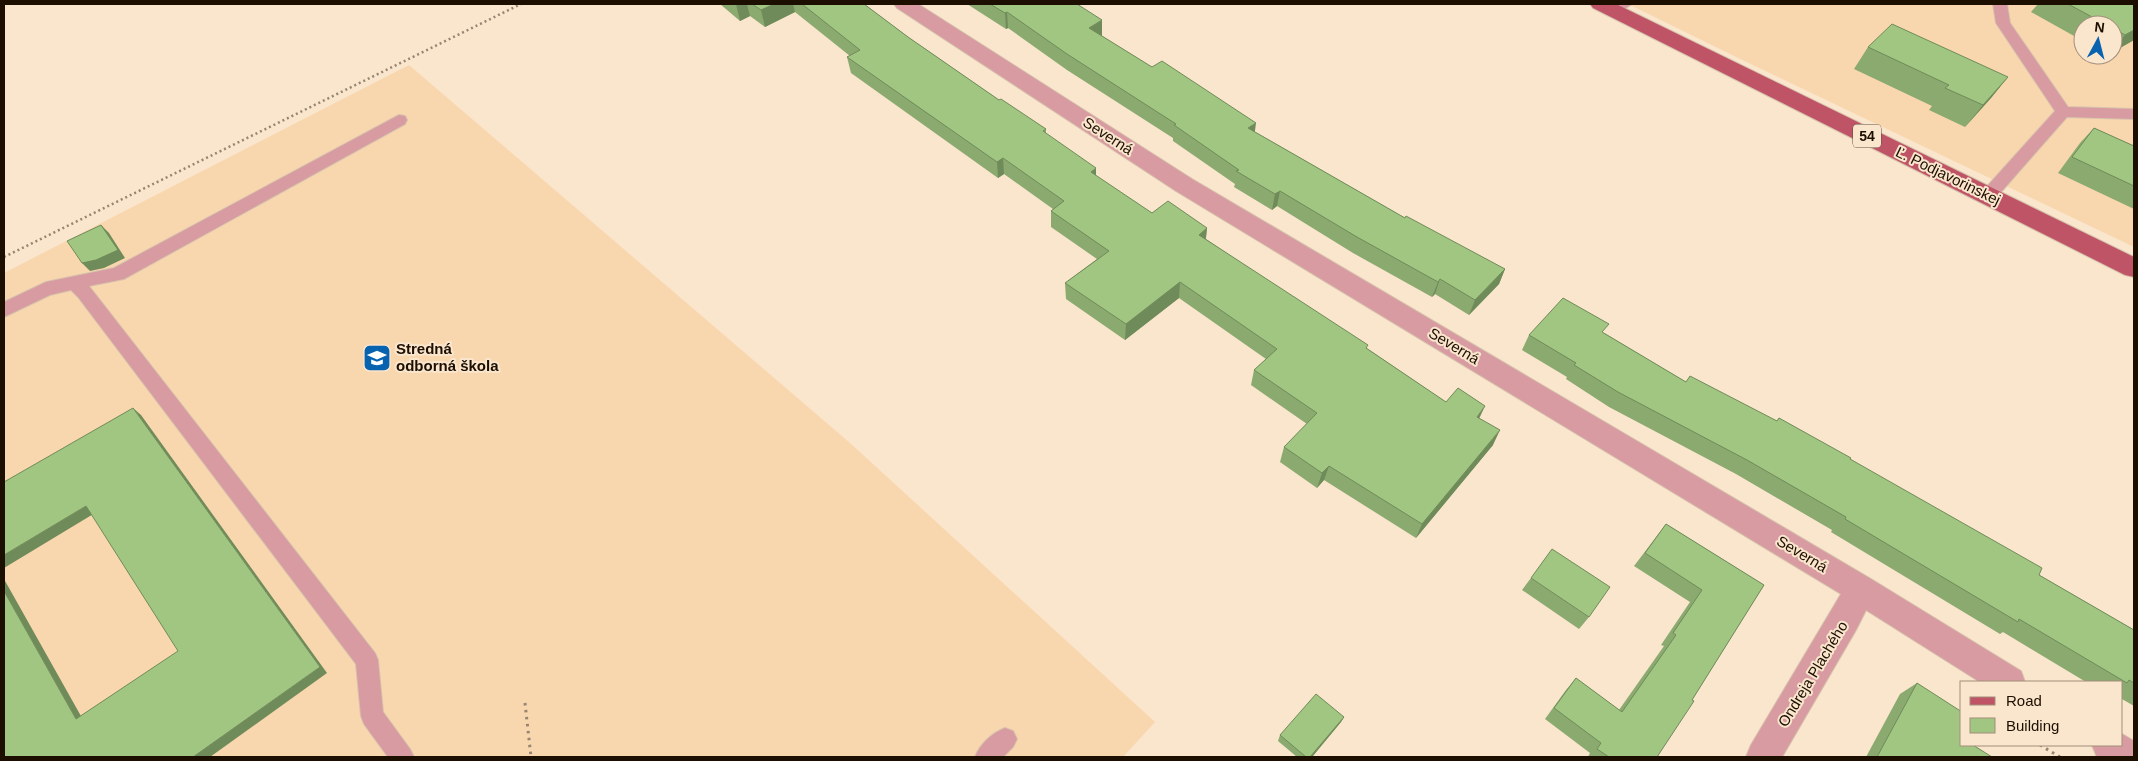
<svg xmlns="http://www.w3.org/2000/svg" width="2138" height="761" font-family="Helvetica,sans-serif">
<rect width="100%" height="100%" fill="#fae5cd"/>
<!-- built -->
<path fill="#f9d7ae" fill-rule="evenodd" d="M 1628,4 L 2134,4 L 2134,247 L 1732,55 ZM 2083,25 L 2113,25 L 2113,55 L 2083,55 Z
M 409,65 L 850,443 L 1155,722 L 1123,757 L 4,757 L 4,273 Z"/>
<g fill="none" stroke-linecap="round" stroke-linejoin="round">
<defs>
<path id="lane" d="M 1614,4 L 1632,4 L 1618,13 L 1608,13 L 1606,10 Z
M 1993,4 L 2007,4 L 2010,23 L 2068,107 L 2134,109 L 2134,119 L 2067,117 L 1994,200 L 1988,202 L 1982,200 L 1980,196 L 1982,192 L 2055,111 L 1996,23 Z
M 399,115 L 405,116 L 407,120 L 405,124 L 124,279 L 89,286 L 375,653 L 378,660 L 383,712 L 410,749 L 414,757 L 388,757 L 364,724 L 361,716 L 356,664 L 78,297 L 71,290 L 50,295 L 4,317 L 4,302 L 46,282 L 114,268 Z
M 1005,728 L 1013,731 L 1017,739 L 1013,747 L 1003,757 L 975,757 C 980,744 992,733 1005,728 Z"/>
<path id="street" d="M 894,4 L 918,4 L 1192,179 L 1871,579 L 2021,671 L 2025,682 L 1980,682 L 1866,610 L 1856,630 L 1782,757 L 1746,757 L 1751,745 L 1841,594 L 1176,191 L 897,8 Z
M 2122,734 L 2134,741 L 2134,757 L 2097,757 L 2092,745 L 2122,745 Z"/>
<path id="primary" d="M 1590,4 L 1616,4 L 2134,257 L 2134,277 L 2125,275 L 1593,8 Z"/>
</defs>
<!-- lane casing -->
<use href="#lane" stroke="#d7c3ac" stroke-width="2"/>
<!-- street casing -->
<use href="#street" stroke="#d7c3ac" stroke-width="2"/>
<!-- primary casing -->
<use href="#primary" stroke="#d7c3ac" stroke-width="2"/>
<!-- path-far1 -->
<path stroke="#978571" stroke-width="2.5" stroke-dasharray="2 3" stroke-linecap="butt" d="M 4,257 L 521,4"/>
<!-- path -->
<path stroke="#978571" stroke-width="3" stroke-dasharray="2.5 4.5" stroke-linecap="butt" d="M 525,703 L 531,757
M 2040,745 L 2060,757"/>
<!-- lane -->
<use href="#lane" fill="#d79ba1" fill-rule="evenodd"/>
<!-- street -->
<use href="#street" fill="#d79ba1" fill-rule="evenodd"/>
<!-- primary -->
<use href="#primary" fill="#be5466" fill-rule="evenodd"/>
</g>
<!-- wall -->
<path fill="#8aaa6f" d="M 720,4 L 864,4 L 908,37 L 999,100 L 1046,129 L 1046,134 L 1096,176 L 1152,213 L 1207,228 L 1206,239 L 1446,402 L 1479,418 L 1493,445 L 1416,538 L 1324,480 L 1317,488 L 1280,462 L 1284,447 L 1307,424 L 1251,385 L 1254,370 L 1266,359 L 1179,298 L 1125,340 L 1066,299 L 1065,283 L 1097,259 L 1051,227 L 1051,211 L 1053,209 L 1004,174 L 998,178 L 851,73 L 847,57 L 850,56 L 795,12 L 765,27 L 750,16 L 740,21 Z
M 967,4 L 1077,4 L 1102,36 L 1255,132 L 1405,218 L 1505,269 L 1499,284 L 1469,315 L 1435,294 L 1432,297 L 1353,253 L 1277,206 L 1272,210 L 1234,187 L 1235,184 L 1173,141 L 1173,138 L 1067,70 L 1008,28 L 1006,29 Z
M 2038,4 L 2134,4 L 2134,40 L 2113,52 L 2113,25 L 2083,25 L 2083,41 L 2031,12 Z
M 1868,47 L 2008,77 L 1991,98 L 1965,127 L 1929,110 L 1932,106 L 1854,69 Z
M 2094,128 L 2134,146 L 2134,209 L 2058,173 L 2080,143 Z
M 1604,333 L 1686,382 L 1777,421 L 1779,418 L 1850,459 L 2039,575 L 2134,630 L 2134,706 L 2122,699 L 2122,682 L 2086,682 L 2003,632 L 2000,634 L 1831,532 L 1832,530 L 1736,474 L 1609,407 L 1566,379 L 1567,377 L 1522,350 L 1529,335 Z
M 1666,524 L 1764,585 L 1692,700 L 1657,757 L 1588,757 L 1590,753 L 1545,719 L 1566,690 L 1576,678 L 1619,710 L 1664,646 L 1661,645 L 1690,602 L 1634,566 Z
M 1531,578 L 1589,617 L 1579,629 L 1522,590 Z
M 1917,683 L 1962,745 L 1992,757 L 1866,757 L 1900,694 Z
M 1344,717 L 1341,722 L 1312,757 L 1297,757 L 1278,741 L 1280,735 Z"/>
<!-- shaded-wall -->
<path fill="#708b5a" d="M 736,4 L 747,4 L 750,16 L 740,21 Z
M 774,4 L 793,4 L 795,12 L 765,27 L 761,10 Z
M 1007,12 L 1008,28 L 1006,29 L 1005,13 Z
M 1102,20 L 1102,36 L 1089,28 Z
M 2134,30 L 2134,40 L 2113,52 L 2113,49 L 2125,35 Z
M 2008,77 L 1991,98 L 1965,127 L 1983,105 Z
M 1256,123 L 1254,138 L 1248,128 Z
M 1003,158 L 1004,174 L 998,178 L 997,162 Z
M 1096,168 L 1096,185 L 1091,172 Z
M 1280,191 L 1277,206 L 1272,210 L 1275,194 Z
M 101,225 L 109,233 L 125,258 L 104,268 L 90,271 L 82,263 Z
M 1207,228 L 1205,244 L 1199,235 Z
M 1505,269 L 1499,284 L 1469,315 L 1475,300 Z
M 1440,279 L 1435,294 L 1432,297 L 1438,282 Z
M 1180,282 L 1179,298 L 1125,340 L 1126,324 Z
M 1485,406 L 1478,421 L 1477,417 Z
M 133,408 L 141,415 L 327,673 L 210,757 L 193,757 L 320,667 Z
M 1500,430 L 1493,445 L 1416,538 L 1422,524 Z
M 1329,466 L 1324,480 L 1317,488 L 1322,473 Z
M 86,506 L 95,513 L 4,568 L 4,555 Z
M 4,579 L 86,725 L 76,719 L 4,591 Z
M 1344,717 L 1341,722 L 1312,757 L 1310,757 Z"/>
<!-- building -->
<path fill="#a0c681" stroke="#708b5a" d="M 752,4 L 774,4 L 761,10 Z
M 802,4 L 864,4 L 908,37 L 999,100 L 1001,99 L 1046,129 L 1043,131 L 1096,168 L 1091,172 L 1152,213 L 1168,201 L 1207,228 L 1199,235 L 1368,345 L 1366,348 L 1446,402 L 1458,388 L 1485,406 L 1477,417 L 1500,430 L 1422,524 L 1329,466 L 1322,473 L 1284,447 L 1317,413 L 1254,370 L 1277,349 L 1180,282 L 1126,324 L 1065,283 L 1109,251 L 1051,211 L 1064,201 L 1003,158 L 997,162 L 847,57 L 860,50 Z
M 990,4 L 1077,4 L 1102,20 L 1089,28 L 1152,67 L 1162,61 L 1256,123 L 1248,128 L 1405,218 L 1406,216 L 1505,269 L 1475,300 L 1440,279 L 1438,282 L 1357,237 L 1280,191 L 1275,194 L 1236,171 L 1239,170 L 1174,125 L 1176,124 L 1067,54 L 1007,12 L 1005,13 Z
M 2068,4 L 2134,4 L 2134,30 L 2125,35 L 2113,28 L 2113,25 L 2107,25 Z
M 1892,24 L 2008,77 L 1983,105 L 1945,88 L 1949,85 L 1868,47 Z
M 2094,128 L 2134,146 L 2134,186 L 2072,157 Z
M 101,225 L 118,250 L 96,260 L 82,263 L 67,241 Z
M 1563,298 L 1609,324 L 1602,332 L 1686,382 L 1690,376 L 1777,421 L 1779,418 L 1851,458 L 1850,459 L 2042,568 L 2039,575 L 2134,630 L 2134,683 L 2129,680 L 2127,683 L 2019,619 L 2018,622 L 1845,519 L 1846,517 L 1747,460 L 1618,392 L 1574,365 L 1576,363 L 1529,335 Z
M 133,408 L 320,667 L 193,757 L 4,757 L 4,591 L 76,719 L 178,651 L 86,506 L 4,555 L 4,482 Z
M 1666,524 L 1764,585 L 1692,700 L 1694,701 L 1657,757 L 1609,757 L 1597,749 L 1601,743 L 1554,708 L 1576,678 L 1622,712 L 1676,635 L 1673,633 L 1702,590 L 1645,553 Z
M 1552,549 L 1610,587 L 1589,617 L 1531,578 Z
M 1917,683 L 1962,712 L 1962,745 L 1973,745 L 1992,757 L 1877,757 Z
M 1316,694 L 1344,717 L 1310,757 L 1306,757 L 1280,735 Z"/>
<!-- icons -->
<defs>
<symbol id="university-square" viewBox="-11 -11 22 22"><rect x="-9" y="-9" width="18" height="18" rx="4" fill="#0762b0" stroke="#fae5cd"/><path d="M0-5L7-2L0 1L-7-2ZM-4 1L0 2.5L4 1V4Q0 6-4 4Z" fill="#fff"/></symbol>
</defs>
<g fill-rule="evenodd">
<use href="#university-square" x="361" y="342" width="32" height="32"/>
</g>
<g text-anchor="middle" stroke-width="4" stroke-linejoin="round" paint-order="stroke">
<!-- shield labels -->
<rect fill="#fae5cd" stroke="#5f4f3e" stroke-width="1" x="1853" y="124.5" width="28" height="23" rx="4"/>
<g font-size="14" font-weight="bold" fill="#1d0f00">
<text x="1867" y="141">54</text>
</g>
<!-- street labels -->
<g font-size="15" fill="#1d0f00" stroke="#fae5cd">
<text transform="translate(1108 136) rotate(33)" y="5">Severná</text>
<text transform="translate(1948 176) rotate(26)" y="5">Ľ. Podjavorinskej</text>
<text transform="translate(1454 346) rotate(31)" y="5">Severná</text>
<text transform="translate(1802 554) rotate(31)" y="5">Severná</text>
<text transform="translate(1813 674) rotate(-59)" y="5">Ondreja Plachého</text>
</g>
<!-- poi labels -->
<g font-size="15" font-weight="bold" fill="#1d0f00" stroke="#fae5cd" text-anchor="start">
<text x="396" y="354">Stredná<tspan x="396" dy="17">odborná škola</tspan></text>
</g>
</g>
<!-- border -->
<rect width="2138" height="761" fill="none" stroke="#1d0f00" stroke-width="10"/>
<!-- legend -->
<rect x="1960" y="681" width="162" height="65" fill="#fae5cd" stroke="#a28f7b"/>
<rect x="1970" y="697" width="25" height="8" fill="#be5466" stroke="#a28f7b"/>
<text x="2006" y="706" font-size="15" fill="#1d0f00">Road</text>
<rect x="1970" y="718" width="25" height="15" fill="#a0c681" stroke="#a28f7b"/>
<text x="2006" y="731" font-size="15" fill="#1d0f00">Building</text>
<!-- north arrow -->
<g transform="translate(2098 40) rotate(7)"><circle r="24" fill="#fae5cd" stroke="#a28f7b"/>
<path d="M0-4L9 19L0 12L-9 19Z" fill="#0762b0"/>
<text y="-8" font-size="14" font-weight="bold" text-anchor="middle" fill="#1d0f00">N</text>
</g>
</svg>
